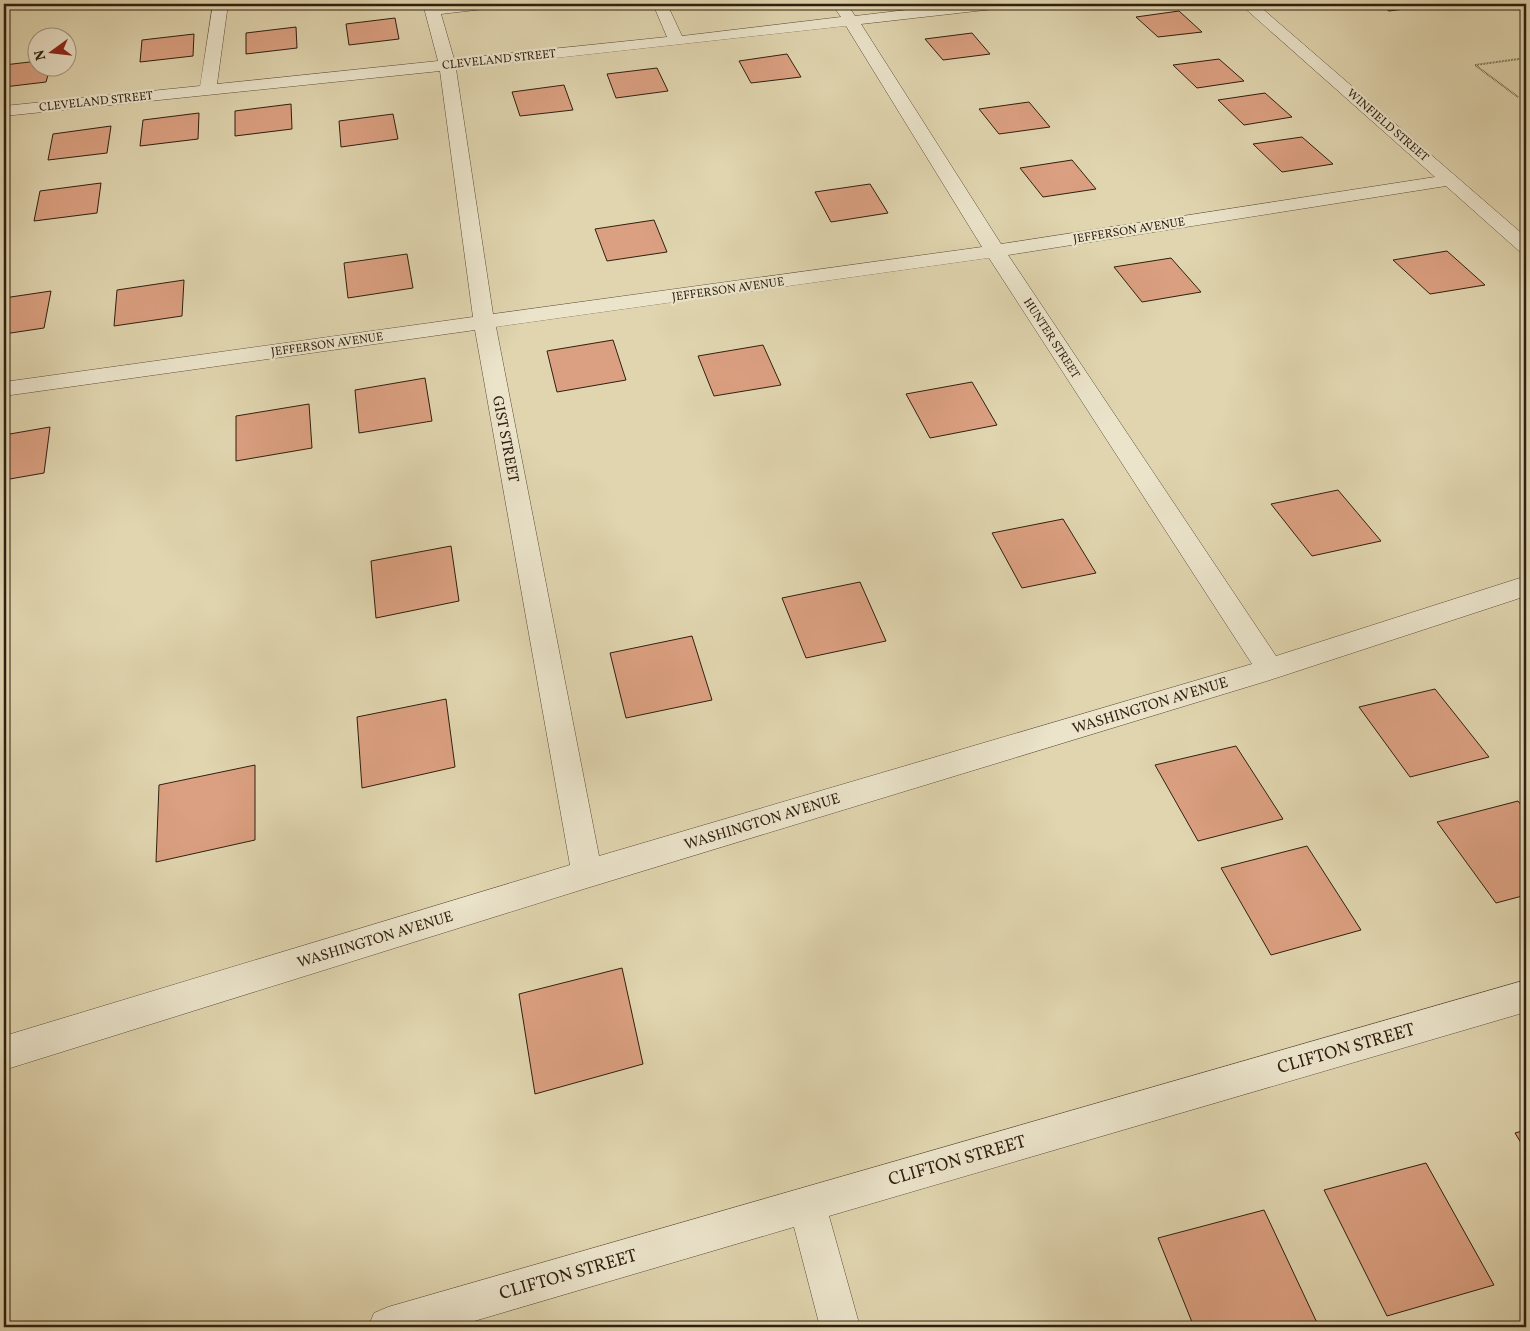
<svg xmlns="http://www.w3.org/2000/svg" width="1530" height="1331" font-family="Vollkorn,serif">
<rect width="100%" height="100%" fill="#e0d5af"/>
<filter id="stains"><feTurbulence type="fractalNoise" baseFrequency=".004" numOctaves="4"/><feColorMatrix values="0 0 0 0 .2 0 0 0 0 .09 0 0 0 0 .02 0 0 0 .5 -.17"/></filter>
<radialGradient id="worn" r=".72"><stop offset=".6" stop-color="#630" stop-opacity="0"/><stop offset="1" stop-color="#630" stop-opacity=".3"/></radialGradient>
<!-- building -->
<path fill="#dba081" stroke="#2f1f0f" d="M 727,4 L 776,4 L 730,9 Z
M 1379,4 L 1444,4 L 1389,11 Z
M 1179,11 L 1202,32 L 1158,37 L 1136,17 Z
M 395,18 L 399,39 L 349,45 L 346,24 Z
M 296,27 L 297,48 L 246,54 L 246,33 Z
M 972,33 L 990,54 L 943,60 L 925,39 Z
M 194,34 L 193,56 L 140,62 L 142,40 Z
M 787,54 L 801,77 L 751,83 L 739,61 Z
M 1219,59 L 1244,81 L 1197,88 L 1173,65 Z
M 38,61 L 38,68 L 50,68 L 46,82 L 4,87 L 4,65 Z
M 657,68 L 668,91 L 616,98 L 607,74 Z
M 564,85 L 573,110 L 520,116 L 512,92 Z
M 1265,93 L 1292,117 L 1244,125 L 1218,100 Z
M 1029,102 L 1050,127 L 999,134 L 979,109 Z
M 291,104 L 292,129 L 235,136 L 235,111 Z
M 199,113 L 198,139 L 140,146 L 143,120 Z
M 393,114 L 398,139 L 341,147 L 339,121 Z
M 111,126 L 107,153 L 48,160 L 53,134 Z
M 1302,137 L 1333,164 L 1282,172 L 1253,144 Z
M 1072,160 L 1096,189 L 1043,197 L 1020,168 Z
M 101,183 L 97,213 L 34,221 L 40,191 Z
M 870,184 L 888,213 L 831,222 L 815,192 Z
M 654,220 L 667,252 L 607,261 L 595,229 Z
M 1447,251 L 1485,285 L 1430,294 L 1393,260 Z
M 407,254 L 413,288 L 348,298 L 344,263 Z
M 1171,258 L 1201,292 L 1142,302 L 1114,267 Z
M 184,280 L 182,316 L 114,326 L 117,290 Z
M 51,291 L 44,328 L 4,334 L 4,298 Z
M 613,340 L 626,380 L 557,392 L 547,351 Z
M 763,345 L 781,385 L 714,396 L 698,356 Z
M 425,378 L 432,421 L 359,433 L 355,390 Z
M 972,382 L 997,425 L 930,438 L 906,394 Z
M 309,404 L 312,448 L 236,461 L 236,416 Z
M 50,427 L 44,473 L 4,480 L 4,435 Z
M 1338,490 L 1381,541 L 1312,556 L 1271,504 Z
M 1063,519 L 1096,573 L 1022,588 L 992,533 Z
M 451,546 L 459,601 L 376,618 L 371,561 Z
M 860,582 L 886,641 L 806,658 L 782,598 Z
M 692,636 L 712,700 L 626,718 L 610,653 Z
M 1435,689 L 1489,757 L 1410,777 L 1359,707 Z
M 446,699 L 455,767 L 362,788 L 357,717 Z
M 1236,746 L 1283,819 L 1198,841 L 1155,765 Z
M 255,765 L 255,840 L 156,862 L 159,785 Z
M 1518,801 L 1526,811 L 1526,895 L 1496,903 L 1437,822 Z
M 1307,846 L 1361,930 L 1271,955 L 1221,868 Z
M 622,968 L 643,1064 L 535,1094 L 519,994 Z
M 1526,1130 L 1526,1151 L 1515,1133 Z
M 1426,1163 L 1494,1285 L 1387,1316 L 1324,1190 Z
M 1264,1210 L 1319,1327 L 1194,1327 L 1158,1238 Z"/>
<g fill="none" stroke-linecap="round" stroke-linejoin="round">
<defs>
<path id="minor" d="M 213,4 L 228,4 L 217,84 L 438,61 L 423,4 L 437,4 L 438,6 L 492,4 L 489,7 L 484,9 L 441,14 L 454,59 L 667,37 L 653,4 L 667,4 L 682,36 L 841,17 L 834,7 L 837,4 L 847,4 L 855,16 L 957,4 L 1001,4 L 999,7 L 994,9 L 861,24 L 1001,244 L 1435,177 L 1240,4 L 1257,4 L 1526,237 L 1526,253 L 1519,251 L 1446,186 L 1008,255 L 1276,656 L 1520,578 L 1526,579 L 1526,599 L 1520,598 L 1270,680 L 587,888 L 4,1070 L 4,1036 L 570,865 L 475,330 L 4,396 L 4,382 L 473,317 L 440,71 L 4,116 L 4,106 L 200,86 ZM 846,26 L 982,247 L 493,314 L 456,69 ZM 989,258 L 1252,664 L 599,856 L 496,327 Z
M 1526,980 L 1526,1012 L 829,1216 L 860,1327 L 820,1327 L 794,1227 L 454,1327 L 368,1327 L 374,1313 L 388,1307 Z"/>
</defs>
<!-- minor casing -->
<use href="#minor" stroke="#5b4c37" stroke-width="1"/>
<!-- path -->
<path stroke="#2f1f0f" stroke-width="2" stroke-dasharray="0.5 1" stroke-linecap="butt" d="M 1518,97 L 1475,65 L 1526,58"/>
<!-- minor -->
<use href="#minor" fill="#ebe4cb" fill-rule="evenodd"/>
</g>
<g text-anchor="middle" stroke-width="4.5" stroke-linejoin="round" paint-order="stroke">
<!-- far-street labels -->
<g font-size="12" fill="#2f1f0f" stroke="#ebe4cb">
<text transform="translate(499 59) rotate(-6)" y="4">CLEVELAND STREET</text>
<text transform="translate(96 101) rotate(-6)" y="4">CLEVELAND STREET</text>
<text transform="translate(1388 125) rotate(41)" y="4">WINFIELD STREET</text>
<text transform="translate(1129 230) rotate(-9)" y="4">JEFFERSON AVENUE</text>
<text transform="translate(728 289) rotate(-8)" y="4">JEFFERSON AVENUE</text>
<text transform="translate(1052 338) rotate(57)" y="4">HUNTER STREET</text>
<text transform="translate(327 344) rotate(-8)" y="4">JEFFERSON AVENUE</text>
</g>
<!-- street labels -->
<g font-size="15" fill="#2f1f0f" stroke="#ebe4cb">
<text transform="translate(506 439) rotate(79)" y="5">GIST STREET</text>
<text transform="translate(1150 705) rotate(-17)" y="5">WASHINGTON AVENUE</text>
<text transform="translate(762 821) rotate(-17)" y="5">WASHINGTON AVENUE</text>
<text transform="translate(375 939) rotate(-17)" y="5">WASHINGTON AVENUE</text>
</g>
<!-- near-street labels -->
<g font-size="18" fill="#2f1f0f" stroke="#ebe4cb">
<text transform="translate(1346 1048) rotate(-16)" y="6">CLIFTON STREET</text>
<text transform="translate(957 1160) rotate(-16)" y="6">CLIFTON STREET</text>
<text transform="translate(568 1274) rotate(-16)" y="6">CLIFTON STREET</text>
</g>
</g>
<!-- margin -->
<rect width="1530" height="1331" fill="none" stroke="#e0d5af" stroke-width="20"/>
<rect x="5" y="5" width="1520" height="1321" fill="none" stroke="#2f1f0f" stroke-width="2.5"/>
<rect x="10" y="10" width="1510" height="1311" fill="none" stroke="#2f1f0f"/>
<!-- north arrow -->
<g transform="translate(52 52) rotate(255)"><circle r="24" fill="#ebe4cb" stroke="#a09580"/>
<path d="M0-4L9 19L0 12L-9 19Z" fill="#8f2418"/>
<text y="-8" font-size="14" font-weight="bold" text-anchor="middle" fill="#2f1f0f">N</text>
</g>
<rect width="100%" height="100%" filter="url(#stains)"/>
<rect width="100%" height="100%" fill="url(#worn)"/>
</svg>
